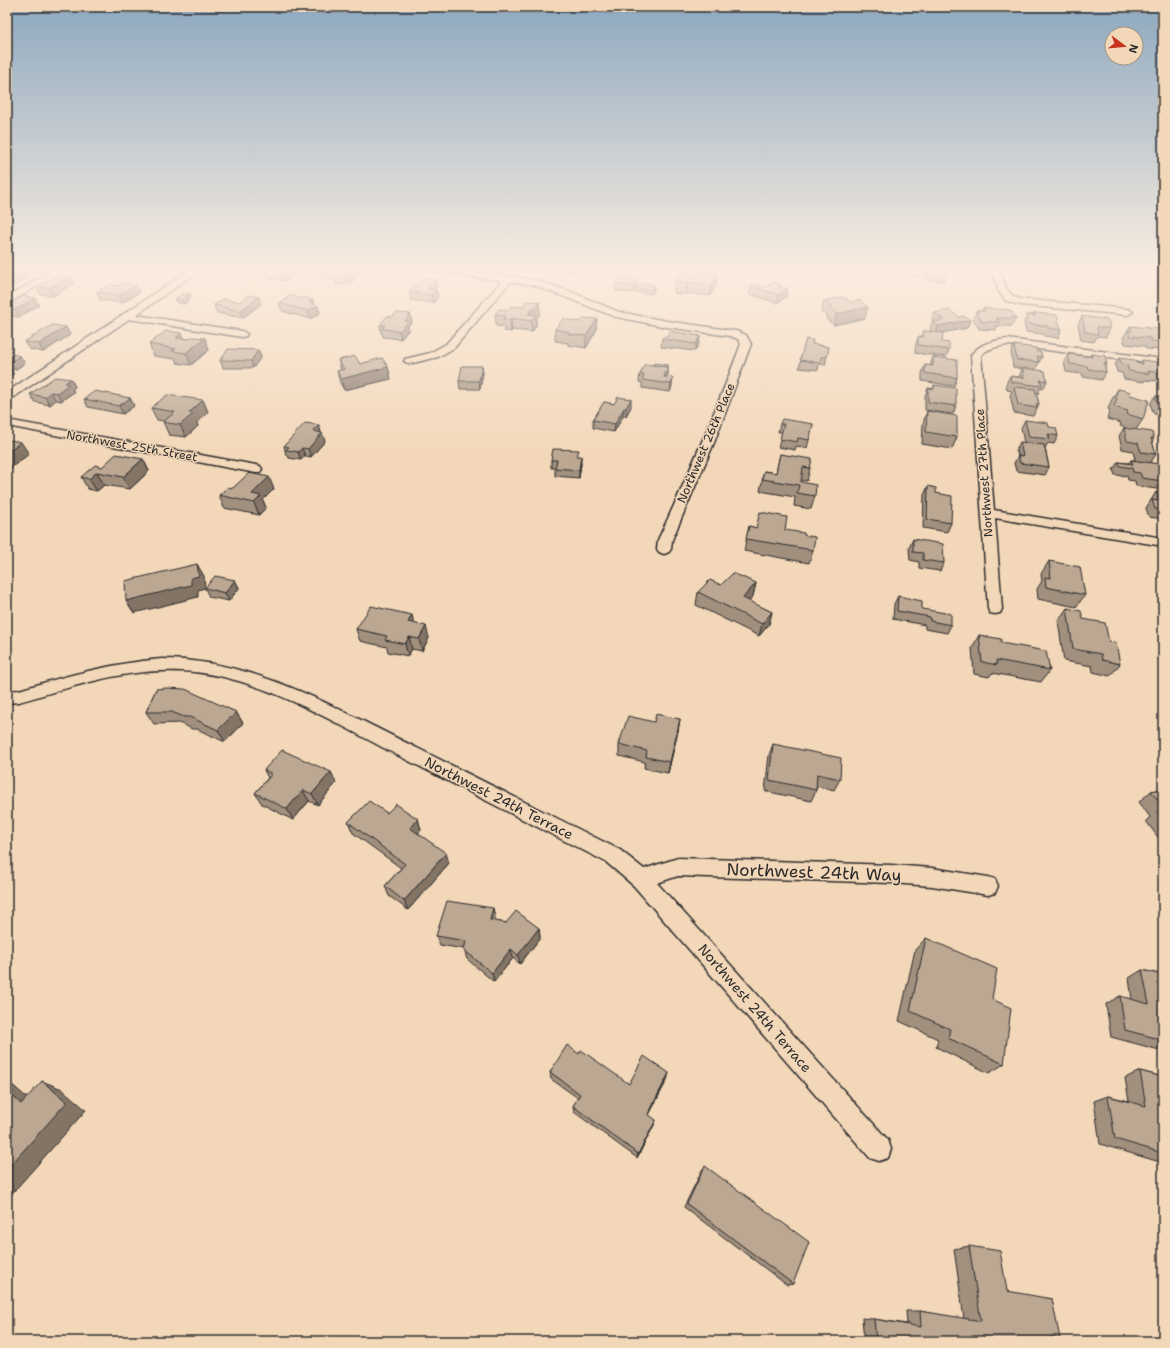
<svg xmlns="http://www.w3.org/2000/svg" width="1170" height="1348" font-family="'Shantell Sans',sans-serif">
<rect width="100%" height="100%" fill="#f3d7b9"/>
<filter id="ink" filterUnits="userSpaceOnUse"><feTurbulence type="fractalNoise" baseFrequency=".025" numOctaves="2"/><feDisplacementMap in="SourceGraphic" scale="8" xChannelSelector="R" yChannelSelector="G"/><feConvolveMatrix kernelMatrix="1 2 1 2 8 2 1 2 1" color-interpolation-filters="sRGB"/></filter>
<g filter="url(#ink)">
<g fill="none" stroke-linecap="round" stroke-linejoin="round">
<defs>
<path id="minor" d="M 27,267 L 70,267 L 7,304 L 7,297 L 50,272 L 31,270 Z
M 194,267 L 204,267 L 136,315 L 242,331 L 247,334 L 246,336 L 242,337 L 129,319 L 11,399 L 7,400 L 7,392 Z
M 422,267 L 444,267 L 536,280 L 571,292 L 619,312 L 667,321 L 736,331 L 746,335 L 751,344 L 714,443 L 672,540 L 671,549 L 669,552 L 664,554 L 659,552 L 657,549 L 658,540 C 688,476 716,411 741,344 L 738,339 L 730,336 L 667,327 L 616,317 L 534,285 L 510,282 L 454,348 L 438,357 L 409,364 L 404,361 L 405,359 L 430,353 L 446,344 L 502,281 L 426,270 Z
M 991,267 L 999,267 C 1004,280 1005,295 1020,299 L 1128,309 L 1133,312 L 1128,315 L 1020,305 L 1006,301 L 999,292 Z
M 1007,339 L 1163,359 L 1163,365 L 1007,345 C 997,347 988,348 981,355 L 994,510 L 1163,538 L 1163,546 L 995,518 L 1002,609 L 1000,613 L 995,614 L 990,613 L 988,609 L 971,355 C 980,343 993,341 1007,339 Z
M 7,420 L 256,465 L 260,466 L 262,469 L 260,472 L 256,473 L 7,426 Z
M 161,659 C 255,659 337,709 419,749 C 486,783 553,816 620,850 L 644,869 L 678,858 L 891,865 L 932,868 L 988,877 L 995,879 L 998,886 L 995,893 L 988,895 L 932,886 L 891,883 L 678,876 L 657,883 L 888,1140 L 891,1149 L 888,1158 L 879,1161 L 870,1158 L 634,886 L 606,862 C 537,827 468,791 399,756 C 333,722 257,674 181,671 C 125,668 72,687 19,702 L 7,703 L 7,691 L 19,690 C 66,676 112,663 161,659 Z"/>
</defs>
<!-- minor casing -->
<use href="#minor" stroke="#2b2b2b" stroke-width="3"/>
<!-- minor -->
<use href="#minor" fill="#f3d7b9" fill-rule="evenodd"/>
</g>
<!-- wall -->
<path fill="#a1907e" stroke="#2b2b2b" d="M 92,267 L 115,267 L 105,273 L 94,271 Z
M 225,267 L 248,267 L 243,271 L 226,269 Z
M 263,267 L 299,267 L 300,269 L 285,281 L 269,279 L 268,275 L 265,275 Z
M 325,267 L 360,267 L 361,273 L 348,285 L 336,284 L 334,279 L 323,278 L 321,271 Z
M 536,267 L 576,267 L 571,273 L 547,270 L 546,271 L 537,270 Z
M 911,267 L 943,267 L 947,273 L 944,281 L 925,280 L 922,276 L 914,276 L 910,270 Z
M 1041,267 L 1058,267 L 1057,270 L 1042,269 Z
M 146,268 L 161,268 L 154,273 L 147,272 Z
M 680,272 L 716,285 L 710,296 L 687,293 L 686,295 L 674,293 L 675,282 Z
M 70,276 L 74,283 L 53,296 L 40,294 L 37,287 Z
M 637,279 L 637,285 L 654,289 L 652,294 L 635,292 L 635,290 L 634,293 L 616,291 L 616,284 Z
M 781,284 L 781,287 L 787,289 L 786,297 L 777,303 L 749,294 L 751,286 L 765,287 Z
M 437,287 L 435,289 L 436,290 L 438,297 L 433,303 L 411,300 L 409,292 Z
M 97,292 L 140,292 L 122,303 L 100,300 Z
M 191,298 L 184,304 L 177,303 L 175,299 Z
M 285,299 L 301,299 L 313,300 L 314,304 L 320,313 L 310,319 L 282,311 L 279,303 L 285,300 Z
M 824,301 L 865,318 L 834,325 L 826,319 L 827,316 L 821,312 Z
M 539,302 L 540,314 L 536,319 L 536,326 L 532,332 L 512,330 L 511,332 L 504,331 L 504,327 L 496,326 L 495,314 L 508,310 L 522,307 Z
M 261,304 L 243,318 L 217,313 L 214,305 Z
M 7,305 L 39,305 L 19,317 L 7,316 Z
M 983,308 L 1016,318 L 1012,326 L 997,326 L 996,330 L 979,329 L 973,319 L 976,311 L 982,311 Z
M 934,313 L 959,317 L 970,320 L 967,328 L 941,333 L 942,342 L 949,350 L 946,357 L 915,353 L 916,344 L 918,337 L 921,337 L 924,331 L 933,332 L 930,330 L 932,322 L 934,322 L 932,320 Z
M 1034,313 L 1061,330 L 1058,338 L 1044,336 L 1043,334 L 1026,332 L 1024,322 L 1027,315 L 1033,315 Z
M 410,314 L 412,322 L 408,326 L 409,329 L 401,339 L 383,337 L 382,333 L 381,333 L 380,325 L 392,317 Z
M 1082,316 L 1110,329 L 1106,337 L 1097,336 L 1094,342 L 1081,340 L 1078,324 Z
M 1130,326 L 1163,341 L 1163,343 L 1159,350 L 1146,349 L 1145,346 L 1125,344 L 1123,338 Z
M 66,327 L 70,335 L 43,352 L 29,349 L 24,342 Z
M 555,329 L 596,331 L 586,348 L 568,345 L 568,343 L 555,341 Z
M 700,336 L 699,343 L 695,351 L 661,347 L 662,339 L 667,337 Z
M 205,338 L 209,350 L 191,365 L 177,363 L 176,359 L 154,356 L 149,344 L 184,339 L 189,339 Z
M 806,339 L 812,344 L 829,347 L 825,365 L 819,364 L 818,370 L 799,368 Z
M 1014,345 L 1037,352 L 1042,357 L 1035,370 L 1047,381 L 1043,389 L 1040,388 L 1038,394 L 1036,394 L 1039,404 L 1033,416 L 1014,413 L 1010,395 L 1012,391 L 1007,390 L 1006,384 L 1010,376 L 1019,377 L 1022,369 L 1013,367 L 1011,353 Z
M 258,350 L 261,357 L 253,368 L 223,368 L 220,360 Z
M 7,353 L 25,363 L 15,370 L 11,369 L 14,374 L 7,379 Z
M 1068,354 L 1089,357 L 1091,354 L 1107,364 L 1105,368 L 1106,372 L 1102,380 L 1083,377 L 1083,374 L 1066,372 L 1064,362 Z
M 933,357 L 957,378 L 954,386 L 922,381 L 922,373 L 925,365 L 930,366 Z
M 1119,358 L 1136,363 L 1140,363 L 1142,360 L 1161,373 L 1156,381 L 1145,380 L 1144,382 L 1124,379 L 1122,373 L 1117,372 L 1115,365 Z
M 338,360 L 360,364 L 388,367 L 391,379 L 344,390 L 340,383 L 337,371 L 341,370 Z
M 653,365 L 668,365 L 668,375 L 667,377 L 672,386 L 670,392 L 642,388 L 642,383 L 639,382 L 640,374 Z
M 482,366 L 483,373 L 480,389 L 460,389 L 459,381 Z
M 71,379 L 75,387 L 72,389 L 74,392 L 61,401 L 56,400 L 50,405 L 35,402 L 30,394 Z
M 934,385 L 956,406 L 953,414 L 925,410 L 925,396 L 928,388 L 933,389 Z
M 1118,389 L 1130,395 L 1143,419 L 1136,430 L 1154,438 L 1152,442 L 1156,454 L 1151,462 L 1163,473 L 1163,490 L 1136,486 L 1135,481 L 1128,480 L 1127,476 L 1115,475 L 1113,470 L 1118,462 L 1129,463 L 1131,460 L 1135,460 L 1133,451 L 1122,449 L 1119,436 L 1124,428 L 1126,428 L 1120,426 L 1121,423 L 1107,419 L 1110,410 L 1108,409 L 1111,401 Z
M 1155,396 L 1163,397 L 1163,415 L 1154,414 L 1150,404 Z
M 130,398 L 134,406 L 123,414 L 88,407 L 84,399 Z
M 203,400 L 208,412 L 197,423 L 198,426 L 186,437 L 169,435 L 163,422 L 164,421 L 157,420 L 151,408 Z
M 604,402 L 631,407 L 626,416 L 623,416 L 614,432 L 593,428 L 593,420 Z
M 927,411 L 957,437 L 952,449 L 922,444 L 923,423 Z
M 1025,420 L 1049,427 L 1058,436 L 1054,444 L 1048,443 L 1045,448 L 1049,467 L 1045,475 L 1016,471 L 1014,463 L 1018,456 L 1016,450 L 1020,442 L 1024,443 L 1021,428 Z
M 780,424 L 813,424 L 807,448 L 796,446 L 795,450 L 778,447 L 782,432 L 778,432 Z
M 319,425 L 321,432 L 325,441 L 311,457 L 305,456 L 301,460 L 289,458 L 288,455 L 286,455 L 284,446 Z
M 780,454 L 810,468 L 807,481 L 801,480 L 801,482 L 815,496 L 811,509 L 794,506 L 795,497 L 760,491 L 764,471 L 776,473 Z
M 579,456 L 581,464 L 579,478 L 555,476 L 555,468 L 551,468 L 551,460 Z
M 143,459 L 149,471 L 130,489 L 104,485 L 97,491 L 88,489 L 81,477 L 102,467 Z
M 928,486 L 936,493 L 951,523 L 947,532 L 923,528 L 924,495 Z
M 233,488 L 274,489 L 263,500 L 266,508 L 259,515 L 224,508 L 219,495 Z
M 1156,492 L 1163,493 L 1163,519 L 1149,517 L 1146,508 Z
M 749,526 L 756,528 L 785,530 L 813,550 L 809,563 L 744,551 Z
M 913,539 L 944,563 L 940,571 L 919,568 L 919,562 L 910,560 L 909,548 Z
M 1049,561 L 1085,595 L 1076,607 L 1038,599 L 1037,589 L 1042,581 L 1041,574 Z
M 1163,566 L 1163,577 L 1161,569 Z
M 235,580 L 239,588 L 229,601 L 209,597 L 205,588 Z
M 756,583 L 753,596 L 748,601 L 772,612 L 769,624 L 759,636 L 696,605 L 698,592 L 721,585 Z
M 898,596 L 951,625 L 947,633 L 925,629 L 925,625 L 893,619 L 894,604 Z
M 1067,608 L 1083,619 L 1120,664 L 1110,676 L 1093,672 L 1092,666 L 1064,661 L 1058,621 Z
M 414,623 L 429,638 L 422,651 L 412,649 L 408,656 L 388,652 L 387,647 L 360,641 L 356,629 Z
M 979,635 L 1001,643 L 1050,670 L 1041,682 L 992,673 L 989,677 L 974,674 L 972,648 Z
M 1163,638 L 1163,670 L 1158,658 L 1162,653 L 1158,644 Z
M 156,689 L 236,712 L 243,723 L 225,742 L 197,729 L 192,729 L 180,723 L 154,724 L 146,712 Z
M 680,719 L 678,731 L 668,773 L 644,768 L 645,762 L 619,756 L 619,744 L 654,722 Z
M 773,744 L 840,779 L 834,790 L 816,786 L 816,790 L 811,801 L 765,791 L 769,755 Z
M 264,770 L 331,772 L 336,783 L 318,805 L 309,801 L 293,820 L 262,804 L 255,793 L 268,778 Z
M 1163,789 L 1163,844 L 1146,821 L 1150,817 L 1139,802 L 1151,791 Z
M 387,813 L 418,819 L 421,830 L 418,833 L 449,863 L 408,910 L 389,896 L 385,886 L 401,868 L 353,833 L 348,822 Z
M 495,917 L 494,921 L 539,928 L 540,938 L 520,964 L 513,958 L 494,982 L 467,959 L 464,950 L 464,949 L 440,945 L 436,936 Z
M 926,938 L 992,999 L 1004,1064 L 989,1073 L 936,1047 L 938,1039 L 899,1021 L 915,950 Z
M 1142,970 L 1163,975 L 1163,1051 L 1111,1037 L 1106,1004 L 1120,996 L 1132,1000 L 1129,978 Z
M 579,1054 L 629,1084 L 667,1080 L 649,1115 L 654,1125 L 637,1158 L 574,1112 L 573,1106 L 578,1098 L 551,1079 L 550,1072 Z
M 1140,1071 L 1163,1077 L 1163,1163 L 1100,1144 L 1094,1101 L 1108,1096 L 1129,1101 L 1125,1078 Z
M 705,1166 L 793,1284 L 787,1285 L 684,1207 L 702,1170 Z
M 969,1246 L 1007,1291 L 1060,1339 L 1051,1339 L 1051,1341 L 864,1341 L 862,1318 L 874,1319 L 907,1324 L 906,1311 L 920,1311 L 964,1319 L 954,1249 Z"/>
<!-- shaded-wall -->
<path fill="#837566" stroke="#2b2b2b" d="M 102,267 L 115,267 L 105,273 Z
M 156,267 L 160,267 L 161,268 L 154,273 L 152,269 Z
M 241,267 L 248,267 L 243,271 Z
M 286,267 L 299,267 L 300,269 L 285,281 L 282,270 Z
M 358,267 L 360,267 L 361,273 L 348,285 L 346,278 Z
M 571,267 L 576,267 L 571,273 Z
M 25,270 L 29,277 L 7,289 L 7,280 Z
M 717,274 L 716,285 L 710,296 L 712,285 Z
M 70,276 L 74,283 L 53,296 L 49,288 Z
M 637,279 L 637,286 L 635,288 L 634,293 L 634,286 Z
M 436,280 L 437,287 L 430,295 L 428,289 Z
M 688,282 L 687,293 L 686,295 L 687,284 Z
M 136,285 L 140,292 L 122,303 L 118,296 Z
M 654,285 L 654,289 L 652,294 L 652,290 Z
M 787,289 L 786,297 L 777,303 L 779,295 Z
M 436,290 L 438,297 L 433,303 L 431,295 Z
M 190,294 L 191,298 L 184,304 L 182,300 Z
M 259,297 L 261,304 L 243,318 L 240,311 Z
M 35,298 L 39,305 L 19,317 L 15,310 Z
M 313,300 L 315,308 L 318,306 L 320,313 L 310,319 L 308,311 L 308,302 Z
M 539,302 L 540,314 L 536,319 L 536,326 L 532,332 L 531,321 L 528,314 L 532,309 L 532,320 L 535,316 L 535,309 Z
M 868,307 L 865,318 L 834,325 L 837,314 Z
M 410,314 L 412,322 L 408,326 L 409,329 L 401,339 L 399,331 L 405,321 Z
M 511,318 L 512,330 L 511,332 L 510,320 Z
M 597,319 L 596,331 L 586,348 L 586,336 Z
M 970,320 L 967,328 L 936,334 L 938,326 Z
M 66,327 L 70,335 L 43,352 L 39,344 Z
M 182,333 L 186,345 L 176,338 Z
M 700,336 L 699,343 L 695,351 L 696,344 Z
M 205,338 L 209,350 L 191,365 L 186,353 Z
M 258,350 L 261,357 L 253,368 L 251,361 Z
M 20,356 L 25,363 L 15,370 L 10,362 Z
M 7,365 L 8,367 L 9,367 L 14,374 L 7,379 Z
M 668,365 L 668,375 L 664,383 L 664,377 Z
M 482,366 L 483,373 L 480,389 L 479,381 Z
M 388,367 L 391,379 L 344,390 L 341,379 Z
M 673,378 L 672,386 L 670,392 L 671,384 Z
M 71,379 L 75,387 L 72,389 L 74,392 L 61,401 L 57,393 L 65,383 Z
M 51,392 L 56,400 L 50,405 L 45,397 Z
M 130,398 L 134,406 L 123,414 L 119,406 Z
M 631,399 L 631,407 L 626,416 L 626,408 Z
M 203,400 L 208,412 L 197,423 L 198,426 L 186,437 L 180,425 L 189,413 Z
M 624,408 L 623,416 L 614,432 L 615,424 Z
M 319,425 L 321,434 L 313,431 Z
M 322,433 L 325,441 L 311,457 L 308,449 Z
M 21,442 L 29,454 L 7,471 L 7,452 Z
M 302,448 L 305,456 L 301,460 L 298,452 Z
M 581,456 L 581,464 L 579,478 L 579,470 Z
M 143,459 L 149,471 L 130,489 L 123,477 Z
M 97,472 L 104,485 L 97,491 L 89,479 Z
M 269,477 L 274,489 L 263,500 L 266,508 L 259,515 L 254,503 L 252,494 Z
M 197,564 L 204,576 L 205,588 L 198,590 L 198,597 L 134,613 L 126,601 L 191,578 Z
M 235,580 L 239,588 L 229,601 L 225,593 Z
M 756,583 L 753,596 L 740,610 L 743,598 Z
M 772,612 L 769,624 L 759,636 L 762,624 Z
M 412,615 L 415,627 L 408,622 Z
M 426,626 L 429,638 L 422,651 L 419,639 Z
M 409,637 L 412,649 L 408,656 L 405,644 Z
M 236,712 L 243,723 L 225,742 L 218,730 Z
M 680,719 L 678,731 L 668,773 L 670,762 Z
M 331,772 L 336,783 L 318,805 L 312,794 Z
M 303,790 L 309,801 L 293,820 L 287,809 Z
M 418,819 L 421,830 L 414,838 L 410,828 Z
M 446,853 L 449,863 L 408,910 L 404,901 Z
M 493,908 L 495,917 L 492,930 L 490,920 Z
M 539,928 L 540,938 L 520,964 L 518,955 Z
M 511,949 L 513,958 L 494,982 L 492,973 Z
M 669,1073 L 667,1080 L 646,1120 L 648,1114 Z
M 7,1081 L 9,1082 L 42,1111 L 21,1104 L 7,1091 Z
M 42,1081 L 62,1089 L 86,1110 L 7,1199 L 7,1169 Z
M 656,1120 L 654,1125 L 637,1158 L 638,1154 Z"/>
<!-- building -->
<path fill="#bba792" stroke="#2b2b2b" d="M 7,267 L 25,270 L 7,280 L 7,273 L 8,273 L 7,273 Z
M 147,267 L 156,267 L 152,269 L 146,268 Z
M 267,267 L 286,267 L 282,270 L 265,268 Z
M 325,267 L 358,267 L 346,278 L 334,276 L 338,273 L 321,271 Z
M 915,267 L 943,267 L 947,273 L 927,273 L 924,269 L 916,269 Z
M 698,271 L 717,274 L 712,285 L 688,282 L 687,284 L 675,282 L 680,272 L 696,275 Z
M 57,274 L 70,276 L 49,288 L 37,287 Z
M 619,277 L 637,279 L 634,286 L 616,284 Z
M 423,278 L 436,280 L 428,289 L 436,290 L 431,295 L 409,292 Z
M 773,282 L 781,284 L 778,286 L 787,289 L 779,295 L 751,286 L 755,284 L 765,287 Z
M 124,283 L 136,285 L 118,296 L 97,292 L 110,285 L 119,286 Z
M 638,283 L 654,285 L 652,290 L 635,288 Z
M 183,294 L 190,294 L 182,300 L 175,299 Z
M 248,295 L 259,297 L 240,311 L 214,305 L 223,299 L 240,302 Z
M 291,295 L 301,299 L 304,297 L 313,300 L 308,302 L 318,306 L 308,311 L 279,303 L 287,299 L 285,299 Z
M 23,296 L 35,298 L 15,310 L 7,309 L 7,305 Z
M 844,297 L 851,302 L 859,300 L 868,307 L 837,314 L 829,307 L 832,307 L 824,301 Z
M 527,301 L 539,302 L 535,309 L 532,309 L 528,314 L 536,315 L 531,321 L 511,318 L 510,320 L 503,319 L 506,316 L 495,314 L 499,309 L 508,310 L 511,306 L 522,307 Z
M 983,308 L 1010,310 L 1016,318 L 996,318 L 999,322 L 982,322 L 976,311 L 985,311 Z
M 949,310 L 959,317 L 964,316 L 970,320 L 938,326 L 932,322 L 944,320 L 934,313 Z
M 396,313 L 410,314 L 405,321 L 408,322 L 399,331 L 382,329 L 385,325 L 380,325 L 387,316 L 392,317 Z
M 1034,313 L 1057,315 L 1061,330 L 1048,328 L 1047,326 L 1029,324 L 1027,315 L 1035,316 Z
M 1082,316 L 1108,320 L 1110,329 L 1097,327 L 1098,334 L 1085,332 Z
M 584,318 L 597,319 L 586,336 L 568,334 L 569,332 L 555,329 L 563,319 L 581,322 Z
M 52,325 L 66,327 L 39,344 L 24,342 Z
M 1130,326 L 1158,329 L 1163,342 L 1151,341 L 1150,338 L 1130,336 L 1128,331 L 1132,331 Z
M 166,331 L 182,333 L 176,338 L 189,339 L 192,337 L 205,338 L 186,353 L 172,351 L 176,349 L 149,344 Z
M 670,331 L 700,336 L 696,344 L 662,339 L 663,337 L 667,337 Z
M 924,331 L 943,333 L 942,342 L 949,343 L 949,350 L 918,345 L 918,337 L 923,337 Z
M 806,339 L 813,340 L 812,344 L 829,347 L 827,357 L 821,357 L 820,363 L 800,360 Z
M 1014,345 L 1036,348 L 1037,352 L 1041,352 L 1042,357 L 1037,356 L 1039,362 L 1017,360 Z
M 228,349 L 258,350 L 251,361 L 220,360 Z
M 7,353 L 20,356 L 10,362 L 7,362 Z
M 1068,354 L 1092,357 L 1091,354 L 1105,356 L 1107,364 L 1104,363 L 1106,372 L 1088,369 L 1087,366 L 1070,364 Z
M 355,356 L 360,364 L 382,358 L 388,367 L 341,379 L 337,371 L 344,369 L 338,360 Z
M 933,357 L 957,360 L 957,378 L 925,373 L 925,365 L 933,366 Z
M 1119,358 L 1135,360 L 1136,363 L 1143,364 L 1142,360 L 1157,362 L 1161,373 L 1148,371 L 1149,374 L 1129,371 L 1127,365 L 1122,364 Z
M 654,363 L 668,365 L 667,367 L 653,365 Z
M 645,364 L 668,367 L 664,377 L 673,378 L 671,384 L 642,380 L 644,375 L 640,374 Z
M 462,366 L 482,366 L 479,381 L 459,381 Z
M 1023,368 L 1045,371 L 1047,381 L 1040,380 L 1042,386 L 1011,382 L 1010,376 L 1024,378 Z
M 55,377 L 71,379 L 65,383 L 69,384 L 57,393 L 51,392 L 45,397 L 30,394 Z
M 934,385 L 956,388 L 956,406 L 928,402 L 928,388 L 934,389 Z
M 1014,387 L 1035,389 L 1039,404 L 1036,404 L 1037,408 L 1018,405 Z
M 1118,389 L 1131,392 L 1130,395 L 1149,400 L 1143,419 L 1127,414 L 1128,411 L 1114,407 L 1117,398 L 1115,397 Z
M 95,391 L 130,398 L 119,406 L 84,399 Z
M 167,395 L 203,400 L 189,413 L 193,414 L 180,425 L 163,422 L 175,412 L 151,408 Z
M 1155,396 L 1163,397 L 1163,407 L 1159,406 Z
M 618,397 L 631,399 L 626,408 L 624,408 L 615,424 L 593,420 L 604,402 L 614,404 Z
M 927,411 L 957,416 L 957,437 L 926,432 Z
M 782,419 L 813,424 L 809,440 L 798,438 L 797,442 L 780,439 L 784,424 L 780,424 Z
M 1025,420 L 1048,423 L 1049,427 L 1056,428 L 1058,436 L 1048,434 L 1050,439 L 1029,437 Z
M 305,423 L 319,425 L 313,431 L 322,433 L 308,449 L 302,448 L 298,452 L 286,450 L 289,447 L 284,446 Z
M 1124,428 L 1152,432 L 1154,438 L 1151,438 L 1156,454 L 1141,452 L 1138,443 L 1127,441 Z
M 9,440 L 21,442 L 7,452 L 7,441 Z
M 1020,442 L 1044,445 L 1049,467 L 1020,463 L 1018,455 L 1023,456 Z
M 553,449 L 579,450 L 577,456 L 581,456 L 579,470 L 555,468 L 557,460 L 551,460 Z
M 116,454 L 143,459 L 123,477 L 97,472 L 89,479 L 81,477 L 95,465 L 102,467 Z
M 780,454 L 812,459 L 810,468 L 803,467 L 801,482 L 816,485 L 815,496 L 797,493 L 799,485 L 762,479 L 764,471 L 776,473 Z
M 1131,460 L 1159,464 L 1163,473 L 1163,481 L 1142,478 L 1140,473 L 1133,472 L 1132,468 L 1120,466 L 1118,462 L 1133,464 Z
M 249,473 L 269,477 L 252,494 L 261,496 L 254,503 L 219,495 L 228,487 L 233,488 Z
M 928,486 L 936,488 L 936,493 L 952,496 L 951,523 L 927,519 Z
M 1156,492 L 1163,493 L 1163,510 L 1155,509 L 1152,500 L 1159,501 Z
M 760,512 L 787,517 L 785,530 L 804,533 L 804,535 L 815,537 L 813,550 L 746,539 L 749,526 L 756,528 Z
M 913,539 L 943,544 L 944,563 L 923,560 L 923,553 L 913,552 Z
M 1049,561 L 1080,567 L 1085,595 L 1046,587 L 1045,577 L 1051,578 Z
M 197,564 L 199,576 L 191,578 L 191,585 L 126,601 L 125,581 Z
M 733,573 L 756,583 L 743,598 L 772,612 L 762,624 L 698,592 L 710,580 L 721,585 Z
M 215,576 L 235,580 L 225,593 L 205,588 Z
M 898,596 L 922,601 L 922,609 L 951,614 L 951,625 L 930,621 L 930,617 L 897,611 Z
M 371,606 L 412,615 L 408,622 L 426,626 L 419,639 L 409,637 L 405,644 L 385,640 L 387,636 L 356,629 Z
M 1067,608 L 1081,611 L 1083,619 L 1105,623 L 1109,642 L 1116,643 L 1120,664 L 1102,660 L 1101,654 L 1073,649 Z
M 979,635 L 1001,639 L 1001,643 L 1046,651 L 1050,670 L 996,660 L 997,665 L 982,662 Z
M 166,688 L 185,689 L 236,712 L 218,730 L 190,717 L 184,717 L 172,712 L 146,712 L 156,689 Z
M 656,714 L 680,719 L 670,762 L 646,757 L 647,751 L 619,744 L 628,716 L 654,722 Z
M 773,744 L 841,758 L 840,779 L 817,774 L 816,790 L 769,780 Z
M 282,750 L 331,772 L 312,794 L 303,790 L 287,809 L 255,793 L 272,774 L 264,770 Z
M 1163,789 L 1163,807 L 1151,791 Z
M 369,801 L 387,813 L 396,804 L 418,819 L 410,828 L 446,853 L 404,901 L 385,886 L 405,864 L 348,822 Z
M 1163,809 L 1163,816 L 1159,810 Z
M 447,901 L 493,908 L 490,920 L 506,923 L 516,911 L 539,928 L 518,955 L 511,949 L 492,973 L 464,950 L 466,941 L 436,936 Z
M 926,938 L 997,969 L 992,999 L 1011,1008 L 1004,1064 L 948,1038 L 950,1029 L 910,1011 Z
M 1142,970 L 1163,975 L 1163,1040 L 1125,1030 L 1120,996 L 1149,1004 Z
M 567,1045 L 579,1054 L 581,1050 L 629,1084 L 644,1056 L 669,1073 L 648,1114 L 656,1120 L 638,1154 L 573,1106 L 580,1094 L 550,1072 Z
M 1140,1071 L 1163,1077 L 1163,1153 L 1115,1139 L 1108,1096 L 1146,1106 Z
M 42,1081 L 67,1102 L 7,1169 L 7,1091 L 21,1104 Z
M 705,1166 L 809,1242 L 793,1284 L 687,1204 Z
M 969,1246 L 1000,1251 L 1007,1291 L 1052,1299 L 1060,1339 L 1051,1337 L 1051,1341 L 876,1341 L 874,1319 L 921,1327 L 920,1311 L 981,1321 Z"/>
</g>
<!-- sky -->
<linearGradient id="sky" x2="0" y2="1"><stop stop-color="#8da8bf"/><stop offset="0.59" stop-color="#faede0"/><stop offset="1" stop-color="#faede0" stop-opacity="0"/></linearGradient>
<rect width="1170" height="456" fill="url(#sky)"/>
<g text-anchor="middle" stroke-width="3" stroke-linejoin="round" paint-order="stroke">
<!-- far-street labels -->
<g font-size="12" fill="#2b2b2b" stroke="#f3d7b9">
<text transform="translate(706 443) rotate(-67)" y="4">Northwest 26th Place</text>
<text transform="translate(132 446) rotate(10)" y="4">Northwest 25th Street</text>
<text transform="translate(984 473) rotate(-94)" y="4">Northwest 27th Place</text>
</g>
<!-- street labels -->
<g font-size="14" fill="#2b2b2b" stroke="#f3d7b9">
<text transform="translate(499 798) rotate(27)" y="5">Northwest 24th Terrace</text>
<text transform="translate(755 1008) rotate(49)" y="5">Northwest 24th Terrace</text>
</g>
<!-- near-street labels -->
<g font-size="17" fill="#2b2b2b" stroke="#f3d7b9">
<text transform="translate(814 872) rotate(2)" y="6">Northwest 24th Way</text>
</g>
</g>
<!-- margin -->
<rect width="1170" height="1348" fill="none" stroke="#f3d7b9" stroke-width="24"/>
<rect x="12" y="12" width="1146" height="1324" fill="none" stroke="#2b2b2b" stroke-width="1.5" filter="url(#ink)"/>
<!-- north arrow -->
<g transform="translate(1124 46) rotate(106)"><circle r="19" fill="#f3d7b9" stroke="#a39280"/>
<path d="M0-3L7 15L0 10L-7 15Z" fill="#c8321e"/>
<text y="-6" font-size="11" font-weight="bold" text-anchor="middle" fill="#2b2b2b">N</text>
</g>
</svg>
